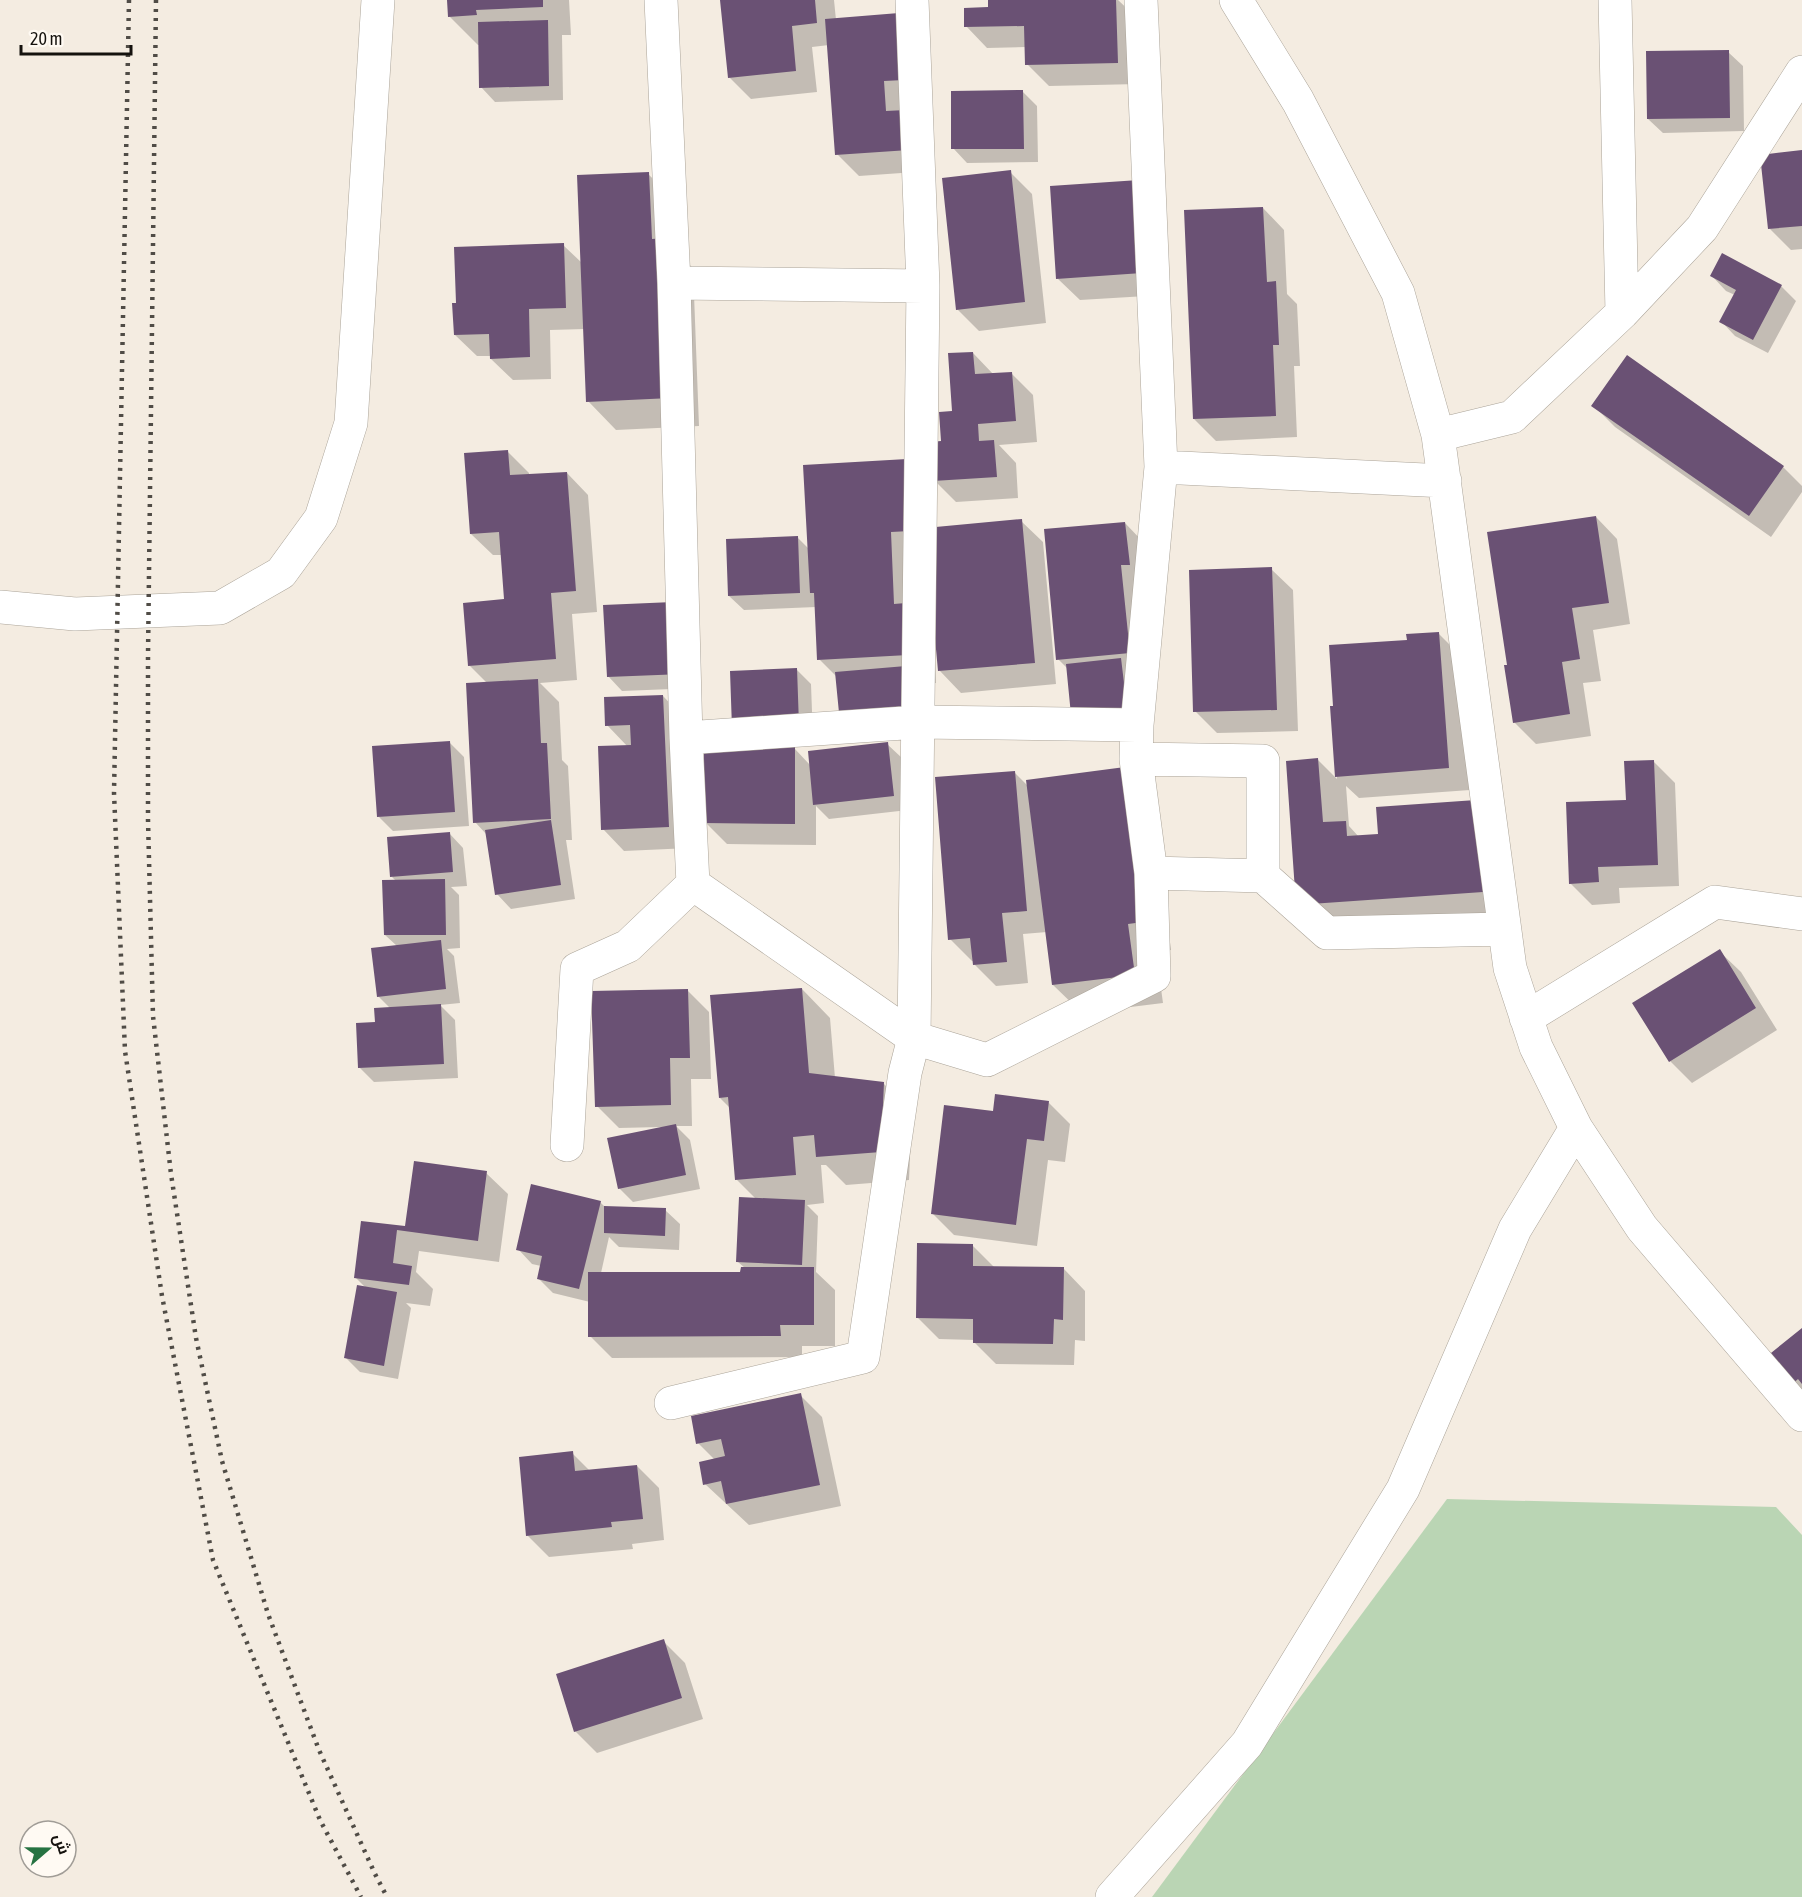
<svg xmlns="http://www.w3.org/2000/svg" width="1802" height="1897" font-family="'Asap Condensed',Cairo,sans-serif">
<rect width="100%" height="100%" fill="#f4ece1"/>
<!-- green -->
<path fill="#bad5b4" d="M 1447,1499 L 1776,1507 L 1802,1535 L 1802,1897 L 1152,1897 Z"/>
<!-- shadow -->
<path fill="#0003" d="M 448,0 L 569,0 L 571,35 L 562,35 L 563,100 L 495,102 L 481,87 L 480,45 L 478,45 L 449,16 Z
M 722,0 L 834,0 L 836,20 L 898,15 L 930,171 L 859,176 L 837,154 L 829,45 L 812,47 L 817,92 L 751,99 L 729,77 Z
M 989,0 L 1118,0 L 1138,19 L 1139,84 L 1049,86 L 1027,64 L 1026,47 L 987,48 L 966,26 L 989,9 Z
M 1728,52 L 1743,66 L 1744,131 L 1663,133 L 1648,119 Z
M 1022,91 L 1037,106 L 1038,162 L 967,163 L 953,148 Z
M 1802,152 L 1802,249 L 1791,250 L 1770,229 Z
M 1010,172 L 1032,194 L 1046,323 L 979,331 L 957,309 Z
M 648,174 L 677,202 L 679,255 L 693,268 L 699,426 L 616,430 L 588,401 L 585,329 L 550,330 L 551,379 L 513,380 L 491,359 L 491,356 L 477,356 L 455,335 L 563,245 L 582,263 Z
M 1138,181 L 1163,295 L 1080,300 L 1058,279 Z
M 1263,208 L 1284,230 L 1287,294 L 1297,304 L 1300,366 L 1294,366 L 1297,437 L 1216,441 L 1194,419 Z
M 1712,276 L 1781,286 L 1796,301 L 1768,353 L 1735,336 L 1721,321 L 1735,295 L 1726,291 Z
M 973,353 L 994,375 L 1012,374 L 1033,395 L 1037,442 L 999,445 L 1016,463 L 1018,498 L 956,502 L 934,480 L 942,442 Z
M 1593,405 L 1783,467 L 1802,486 L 1802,492 L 1771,537 L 1615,427 Z
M 507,451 L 529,473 L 529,475 L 567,473 L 588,495 L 597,612 L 572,614 L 577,680 L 540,683 L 559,702 L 562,760 L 568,766 L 572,840 L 566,840 L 575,899 L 511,909 L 497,894 L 487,835 L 475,822 L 487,683 L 469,665 L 505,601 L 502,555 L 493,555 L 471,534 Z
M 935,490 L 937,528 L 1021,521 L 1043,542 L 1056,684 L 961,693 L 940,671 L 937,638 L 934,638 L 936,683 L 920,684 L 838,678 L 819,659 L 816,607 L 744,610 L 729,596 L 797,537 L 809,549 Z
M 1596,517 L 1617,539 L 1630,624 L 1593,630 L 1601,681 L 1583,683 L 1591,736 L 1536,744 L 1514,722 L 1508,666 Z
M 1125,523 L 1146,545 L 1141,722 L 1068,669 L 1058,659 Z
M 1271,569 L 1293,590 L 1298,731 L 1217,733 L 1195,711 Z
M 1438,633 L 1460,655 L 1470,790 L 1359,798 L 1346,786 L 1349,826 L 1359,837 L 1380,835 L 1476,802 L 1511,920 L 1326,933 L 1297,905 L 1318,760 L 1337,779 L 1332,707 L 1408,641 Z
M 696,662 L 697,688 L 622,691 L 608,676 Z
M 796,669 L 811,684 L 813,739 L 748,742 Z
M 663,696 L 684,718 L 690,848 L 624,851 L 603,829 L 628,747 L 607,725 Z
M 449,742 L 464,757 L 469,826 L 393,831 L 379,817 Z
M 887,744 L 902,758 L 908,810 L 829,819 L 816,806 L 816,845 L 727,844 L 706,823 L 795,749 L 810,765 Z
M 1653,761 L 1675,783 L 1679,886 L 1619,888 L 1620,903 L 1592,905 L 1570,883 Z
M 1014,772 L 1028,786 L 1161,874 L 1171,950 L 1156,952 L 1163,1003 L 1082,1013 L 1053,985 L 1047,932 L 1023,934 L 1028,983 L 996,986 L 974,964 L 974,961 L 972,961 L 950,939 Z
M 449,833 L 463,848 L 467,886 L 451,887 L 459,895 L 460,948 L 447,949 L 454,956 L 460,1003 L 440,1005 L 455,1020 L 458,1078 L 374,1082 L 359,1067 L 377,1023 L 390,1008 L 378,996 L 397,946 L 385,935 L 396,881 L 392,877 Z
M 1719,951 L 1741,972 L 1777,1030 L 1692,1083 L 1670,1061 L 1634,1003 Z
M 802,989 L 830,1018 L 835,1078 L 884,1084 L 912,1112 L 909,1180 L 846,1185 L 826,1165 L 821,1165 L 824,1203 L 807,1205 L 818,1216 L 816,1272 L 835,1290 L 835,1346 L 802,1346 L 802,1357 L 612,1358 L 590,1336 L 590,1302 L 553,1293 L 538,1278 L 541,1266 L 532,1264 L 518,1249 L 600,1202 L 605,1207 L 665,1210 L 680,1224 L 679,1250 L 619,1247 L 609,1237 L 601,1273 L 742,1273 L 745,1268 L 738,1262 L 756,1199 L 736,1179 L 730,1108 L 720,1098 Z
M 687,990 L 709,1012 L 711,1079 L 691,1079 L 692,1126 L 676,1126 L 690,1140 L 700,1189 L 633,1202 L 619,1188 L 661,1127 L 619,1128 L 597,1106 Z
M 1048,1102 L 1070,1124 L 1065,1162 L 1048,1160 L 1037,1246 L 954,1235 L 932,1213 L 995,1113 Z
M 486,1173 L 508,1194 L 499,1262 L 419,1251 L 416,1272 L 433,1289 L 430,1306 L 406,1303 L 411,1308 L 398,1379 L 360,1372 L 346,1358 L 366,1288 L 355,1277 L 362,1222 L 406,1228 Z
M 973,1246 L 995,1268 L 1064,1269 L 1085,1291 L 1085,1341 L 1075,1340 L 1074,1365 L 996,1364 L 974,1342 L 974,1340 L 939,1339 L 917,1317 Z
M 1802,1329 L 1802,1396 L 1791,1385 Z
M 800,1395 L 822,1417 L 841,1506 L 749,1525 L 705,1484 L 715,1460 L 698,1443 Z
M 572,1453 L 590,1471 L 637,1466 L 659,1488 L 664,1540 L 632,1544 L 633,1549 L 549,1557 L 527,1535 Z
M 663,1641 L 685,1663 L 703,1719 L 597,1753 L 575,1731 Z"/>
<!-- building -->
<path fill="#6a5174" d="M 447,0 L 543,0 L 543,7 L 476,10 L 477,15 L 448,17 Z
M 720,0 L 815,0 L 817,23 L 792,26 L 796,71 L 728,78 Z
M 988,0 L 1116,0 L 1118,63 L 1025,65 L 1024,26 L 964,27 L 964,8 L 988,7 Z
M 899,13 L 904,80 L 884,81 L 886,111 L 906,110 L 909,150 L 835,155 L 825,19 Z
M 548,20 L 549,86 L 479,88 L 478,22 Z
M 1729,50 L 1730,118 L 1647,119 L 1646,51 Z
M 1023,90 L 1024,149 L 951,149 L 951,91 Z
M 1802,150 L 1802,226 L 1768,229 L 1760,155 Z
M 1011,170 L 1025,302 L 956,310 L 942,178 Z
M 649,172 L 652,239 L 665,238 L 671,398 L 586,402 L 577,175 Z
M 1139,180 L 1142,273 L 1056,279 L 1050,186 Z
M 1263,207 L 1267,282 L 1276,281 L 1279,345 L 1273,345 L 1276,416 L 1193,419 L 1184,210 Z
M 564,243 L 566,308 L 529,309 L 530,357 L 490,359 L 489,334 L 454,335 L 452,303 L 456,303 L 454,247 Z
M 1722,253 L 1782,285 L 1753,340 L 1719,322 L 1736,290 L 1710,276 Z
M 973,352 L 975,374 L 1012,372 L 1016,421 L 978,424 L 979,441 L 994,440 L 997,477 L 933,481 L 930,442 L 941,441 L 939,412 L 952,411 L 948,353 Z
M 1627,355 L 1784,466 L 1749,516 L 1591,406 Z
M 508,450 L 510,475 L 567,472 L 576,591 L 551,593 L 556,659 L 468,666 L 463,603 L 504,599 L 499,532 L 470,534 L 464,453 Z
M 907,459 L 910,531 L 891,532 L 894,604 L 906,603 L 908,655 L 817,660 L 814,593 L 810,593 L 803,465 Z
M 1596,516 L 1609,603 L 1572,608 L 1580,659 L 1562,662 L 1570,714 L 1513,723 L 1504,665 L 1507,665 L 1487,532 Z
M 1022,519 L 1035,663 L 938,671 L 925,528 Z
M 1125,522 L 1130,565 L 1121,565 L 1130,653 L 1056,660 L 1044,529 Z
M 798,536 L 800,593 L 728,596 L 726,539 Z
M 1272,567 L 1277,710 L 1193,712 L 1189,570 Z
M 673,602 L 683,674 L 607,677 L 603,605 Z
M 1439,632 L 1449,768 L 1335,777 L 1330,706 L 1333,706 L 1329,645 L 1407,640 L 1406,634 Z
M 1121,658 L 1127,708 L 1071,715 L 1066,664 Z
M 906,666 L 911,716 L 840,723 L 835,672 Z
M 797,668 L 799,725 L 732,728 L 730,671 Z
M 538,679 L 541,743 L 547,743 L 551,819 L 473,823 L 466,683 Z
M 663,695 L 669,827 L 601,830 L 598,746 L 631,745 L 630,725 L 605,726 L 604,697 Z
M 450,741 L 455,812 L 377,817 L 372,746 Z
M 888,742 L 894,796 L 813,805 L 808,751 Z
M 704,747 L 795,747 L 795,824 L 704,823 Z
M 1318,758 L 1323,822 L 1346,821 L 1347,836 L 1378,834 L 1376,807 L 1476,800 L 1483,892 L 1296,905 L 1286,761 Z
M 1654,760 L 1658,865 L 1598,867 L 1599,882 L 1569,884 L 1566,802 L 1626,800 L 1624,761 Z
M 1125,767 L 1143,922 L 1128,924 L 1135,975 L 1052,985 L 1026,780 Z
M 1015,771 L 1027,911 L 1002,913 L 1007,962 L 973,965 L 970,938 L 948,940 L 935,777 Z
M 551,820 L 561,885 L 495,895 L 485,830 Z
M 450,832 L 453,872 L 390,877 L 387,837 Z
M 445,879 L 446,935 L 384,935 L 382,880 Z
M 441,940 L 446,989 L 377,997 L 371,948 Z
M 1720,949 L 1756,1008 L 1669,1062 L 1632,1003 Z
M 802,988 L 809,1073 L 884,1082 L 881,1152 L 816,1157 L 814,1135 L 793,1137 L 796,1175 L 735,1180 L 728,1097 L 719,1098 L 710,995 Z
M 688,989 L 690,1058 L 670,1058 L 671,1105 L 595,1107 L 591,991 Z
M 441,1004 L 444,1064 L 358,1068 L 356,1023 L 375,1022 L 374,1008 Z
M 995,1094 L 1049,1101 L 1044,1141 L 1027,1139 L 1016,1225 L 931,1214 L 944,1105 L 993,1111 Z
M 676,1124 L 686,1175 L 618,1189 L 607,1138 Z
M 414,1161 L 487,1171 L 478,1241 L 397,1230 L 393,1263 L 412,1266 L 409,1285 L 354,1278 L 361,1221 L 405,1226 Z
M 531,1184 L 601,1201 L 579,1289 L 537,1279 L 542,1256 L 516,1250 Z
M 739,1197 L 805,1200 L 802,1265 L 736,1262 Z
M 604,1206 L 666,1208 L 665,1236 L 604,1233 Z
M 917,1243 L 973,1244 L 973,1266 L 1064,1267 L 1063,1320 L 1054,1319 L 1053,1344 L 973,1343 L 973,1319 L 916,1318 Z
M 741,1267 L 814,1267 L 814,1325 L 780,1325 L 781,1336 L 588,1337 L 588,1272 L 740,1272 Z
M 357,1285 L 397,1292 L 384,1366 L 344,1358 Z
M 1802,1328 L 1802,1384 L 1798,1379 L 1790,1386 L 1766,1357 Z
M 801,1393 L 820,1485 L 726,1504 L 721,1481 L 703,1485 L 699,1462 L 725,1456 L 721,1439 L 696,1444 L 691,1416 Z
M 573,1451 L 575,1471 L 637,1465 L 643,1519 L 611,1522 L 612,1527 L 526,1536 L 519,1457 Z
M 664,1639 L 682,1698 L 574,1732 L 556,1674 Z"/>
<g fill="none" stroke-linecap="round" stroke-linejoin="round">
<defs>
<path id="street" d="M 661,0 L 674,283 L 686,738 L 693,884 L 914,1038 L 987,1060 L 1154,976 L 1151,873 L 1136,759 L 1137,725 L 1161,467 L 1141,0
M 912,0 L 923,286
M 1236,0 L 1298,101 L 1398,293 L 1438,435 L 1510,968 L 1536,1047 L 1576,1128 L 1642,1228 L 1802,1415
M 1615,0 L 1622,313
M 1438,435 L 1512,417 L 1622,313 L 1702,228 L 1802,72
M 1161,467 L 1445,481
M 686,738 L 918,722 L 1137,725
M 1136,759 L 1263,761 L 1263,876 L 1151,873
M 1263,876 L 1327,933 L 1504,929
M 1526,1018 L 1715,902 L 1802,914
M 567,1145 L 577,969 L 628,946 L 693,884
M 671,1403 L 863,1357 L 905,1073 L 914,1038 L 923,286 L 674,283
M 1112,1897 L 1247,1744 L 1403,1489 L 1515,1229 L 1576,1128"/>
<path id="secondary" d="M 0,607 L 75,614 L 220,608 L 281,573 L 321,518 L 351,423 L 378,0"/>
</defs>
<!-- street casing -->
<use href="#street" stroke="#aba499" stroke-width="34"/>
<!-- secondary casing -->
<use href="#secondary" stroke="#aba499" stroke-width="34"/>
<!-- street -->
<use href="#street" stroke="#fff" stroke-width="33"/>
<!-- secondary -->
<use href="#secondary" stroke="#fff" stroke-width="33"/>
<!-- rail -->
<path stroke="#504c46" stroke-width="4.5" stroke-dasharray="3 6" stroke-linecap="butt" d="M 129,0 L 114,793 L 125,1051 L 162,1296 L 213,1560 L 320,1820 L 361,1897
M 156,0 L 148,656 L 148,820 L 153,1016 L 171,1174 L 196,1338 L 222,1461 L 268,1614 L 319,1750 L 375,1874 L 387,1897"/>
</g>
<!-- north arrow -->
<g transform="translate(48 1849) rotate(70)"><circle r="28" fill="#fffaf3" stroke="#a19d97" stroke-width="1.5"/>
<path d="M0-4.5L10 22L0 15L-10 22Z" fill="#267241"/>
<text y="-9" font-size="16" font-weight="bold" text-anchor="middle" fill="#15120e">ش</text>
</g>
<!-- scale -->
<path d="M21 45v9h110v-9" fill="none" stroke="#15120e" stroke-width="3"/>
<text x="30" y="45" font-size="18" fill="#15120e" stroke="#fffaf3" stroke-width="4.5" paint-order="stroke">20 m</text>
</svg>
